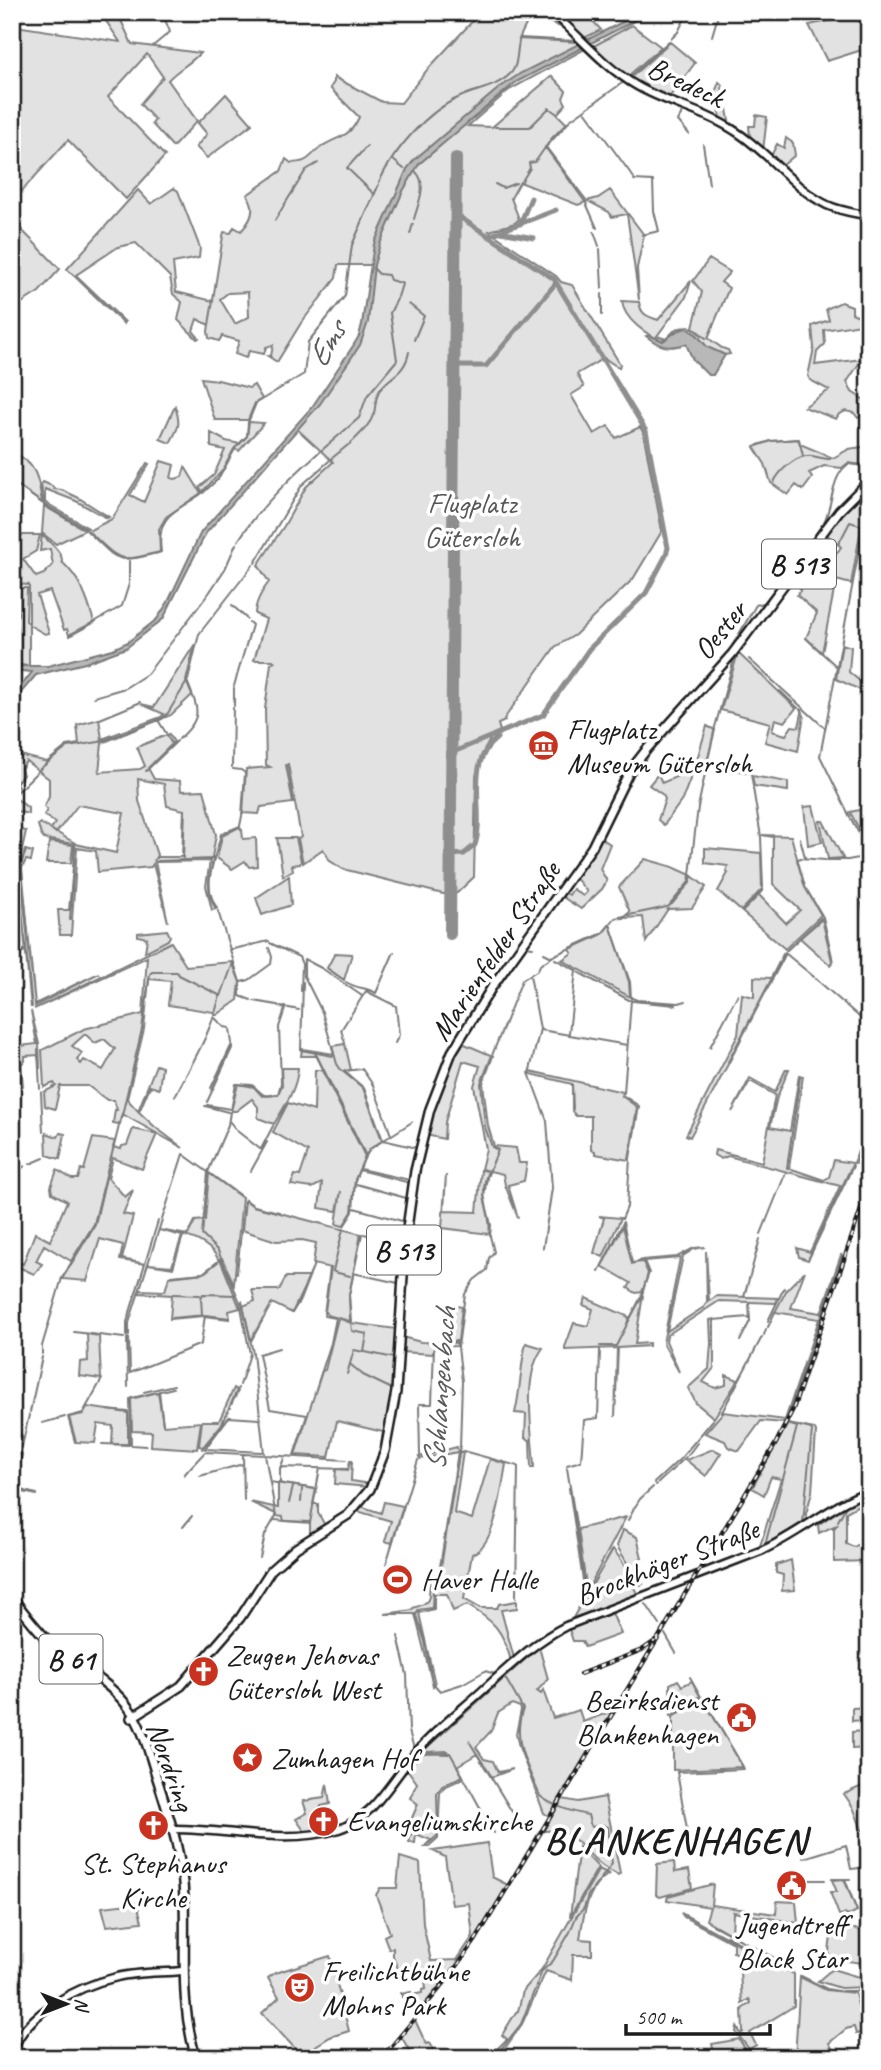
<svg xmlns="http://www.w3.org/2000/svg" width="881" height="2070" font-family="Caveat,sans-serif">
<rect width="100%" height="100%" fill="#fff"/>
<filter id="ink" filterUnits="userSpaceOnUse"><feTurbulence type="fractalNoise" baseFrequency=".0143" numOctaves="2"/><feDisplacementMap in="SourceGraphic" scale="14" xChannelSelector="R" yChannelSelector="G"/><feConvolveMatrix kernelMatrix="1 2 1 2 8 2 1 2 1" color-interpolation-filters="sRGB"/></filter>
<g filter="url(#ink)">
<!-- green -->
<path fill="#e2e2e2" stroke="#7f7f7f" stroke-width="2" fill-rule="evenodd" d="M 100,12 L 117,12 L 132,44 L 200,53 C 190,64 178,69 168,80 L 197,121 L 173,147 L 152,124 L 155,120 L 140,104 L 163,77 L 147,54 L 108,97 L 165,156 L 126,199 L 68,140 L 12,202 L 12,29 L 16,26 L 120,42 Z
M 481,12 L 547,12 L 563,28 L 531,14 L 519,39 L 578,42 L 585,49 L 509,90 L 468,126 L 492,127 L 552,76 L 566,91 L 563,98 L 566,104 L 557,114 L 567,124 L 546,147 L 587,201 L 598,198 L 610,190 L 644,235 L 637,268 L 639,300 L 627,214 L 612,217 L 609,212 L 588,201 L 578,205 L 520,182 L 511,198 L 519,219 L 515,223 L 489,231 L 556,276 L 561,282 L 572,285 L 620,364 L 619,368 L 604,358 L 577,374 L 584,387 L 571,395 L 594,434 L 608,426 L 616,438 L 640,427 L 643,432 L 662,531 L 633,579 L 575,635 L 555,647 L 504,719 L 505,721 L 498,724 L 500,731 L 493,734 L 481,756 L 476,777 L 474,877 L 457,893 L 443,894 L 343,869 L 330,861 L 323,849 L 303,863 L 298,839 L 301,837 L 288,764 L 286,765 L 293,803 L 261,807 L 259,814 L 243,813 L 246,769 L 270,767 L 266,765 L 265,709 L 271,663 L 275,662 L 273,660 L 254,660 L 266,619 L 255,614 C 255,602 262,591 269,582 L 258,565 L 284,526 L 306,487 L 333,462 L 296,428 C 316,405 356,359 363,329 C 368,309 369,286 372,265 L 338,265 L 336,278 L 301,323 L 277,362 L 268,356 L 271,356 L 273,345 L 266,347 L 264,354 L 249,351 L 246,358 L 235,354 L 239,341 L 222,336 L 219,341 L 209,338 L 208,331 L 223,236 L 224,232 L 231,233 L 234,227 L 241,231 C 252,220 257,208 247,195 L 281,171 L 286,159 L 291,163 C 310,162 307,158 320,148 C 337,135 349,140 359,117 L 330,88 L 334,82 L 334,77 L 382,102 L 401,103 L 427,70 ZM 248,292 L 249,317 L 235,324 L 220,299 L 228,293 Z
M 569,12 L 585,12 L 601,30 L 582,39 L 561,20 Z
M 839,12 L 862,12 L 865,49 L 827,61 L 809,25 L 839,19 Z
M 632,25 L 661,47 L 627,77 L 590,48 Z
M 670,42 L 695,63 L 668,99 L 629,79 Z
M 719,82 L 722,85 L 724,109 L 727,109 L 730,126 L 719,121 L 720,103 L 682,87 L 684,84 L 713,98 Z
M 226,94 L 252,124 L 207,158 L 196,147 L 207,134 L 198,123 Z
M 756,115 L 767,117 L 763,151 L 733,127 L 733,124 L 750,136 L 749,126 L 755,126 Z
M 786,138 L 793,143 L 795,155 L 782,166 L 771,156 L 777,144 L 784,148 Z
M 174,188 L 178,191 L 200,248 L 199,258 L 173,263 L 176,292 L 213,301 L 209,325 L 197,319 L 193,331 L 199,338 L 197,339 L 178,320 L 182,302 L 173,294 L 170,277 L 136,243 L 118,247 L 76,275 L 125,322 L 124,324 L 67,269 L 138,190 L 151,204 Z
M 12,220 L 60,269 L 39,292 L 12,309 Z
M 709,259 L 730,272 L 721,282 L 729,288 L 708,338 L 722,348 L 728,350 L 730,354 L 725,355 L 707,347 L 697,335 L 686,328 C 677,331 671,338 662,341 C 646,334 624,320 622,301 L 639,302 C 641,315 647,316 658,320 L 691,281 L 686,297 L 657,336 L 666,339 L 676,329 L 689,326 L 707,339 L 693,327 L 702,292 L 693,281 Z
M 841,302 L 852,306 L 852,313 L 861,317 L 861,324 L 824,330 L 825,344 L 817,352 L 815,365 L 862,359 L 847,382 L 852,392 L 869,403 L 869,412 L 858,418 L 854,413 L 846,411 L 839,414 L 836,419 L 804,407 L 829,390 L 810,380 L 808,376 L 814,348 L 812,326 L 829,320 L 826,309 Z
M 201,378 L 218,380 L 249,388 L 254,385 L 262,399 L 255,403 L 248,420 L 215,420 Z
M 175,406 C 181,425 179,427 170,443 L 160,439 Z
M 249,422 L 264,423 L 239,451 L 235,449 L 224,469 L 202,492 L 200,487 L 214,475 L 225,450 L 211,447 L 211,433 L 226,441 L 240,444 L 247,436 Z
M 798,439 L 800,444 L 833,458 L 849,449 L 862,447 L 869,442 L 869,461 L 863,465 L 848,463 L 842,468 L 824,466 L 809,473 L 812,478 L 803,490 L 796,485 L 788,495 L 771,483 L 765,464 L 754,447 L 771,441 Z
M 12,452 C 36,462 39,479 42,503 L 12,481 Z
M 161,461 L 174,465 L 171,478 L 175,479 L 182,477 L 185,467 L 201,493 L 166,517 L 159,529 L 160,552 C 115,563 122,561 88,531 L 112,519 L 147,463 L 149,464 L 130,495 L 144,502 Z
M 43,482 L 52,486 L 54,489 L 62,490 L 77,497 L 109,517 L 107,518 L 76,501 L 45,489 L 45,502 L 88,528 L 86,529 L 44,504 L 41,484 Z
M 869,484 L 851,584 L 836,580 L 822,653 L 806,638 L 817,613 L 797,595 L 801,589 L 792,579 L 800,567 L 808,573 L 814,563 L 806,559 L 815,546 L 836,554 L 841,547 L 825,533 L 840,513 Z
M 44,506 L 85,530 L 56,544 L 42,533 Z
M 12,535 L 40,535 L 36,551 L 23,559 L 36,577 L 44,574 L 53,565 L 50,549 L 40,551 L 42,535 C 50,543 63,552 62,562 C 80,578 87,598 94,622 L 69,635 L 67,629 L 64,630 L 50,591 L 37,595 L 49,633 L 45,634 L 29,625 L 29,666 L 12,664 L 12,615 L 18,615 L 18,588 L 27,588 L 26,621 L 29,623 L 29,585 L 12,584 Z
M 195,644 L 186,681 L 192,695 L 171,715 L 102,743 L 99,772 L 140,769 L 145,766 L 137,747 L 169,734 L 174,742 L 148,768 L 154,779 L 180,781 L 181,791 L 204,790 L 216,835 L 212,857 L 214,857 C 209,876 205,891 216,909 L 212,910 L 206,886 L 210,861 L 155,862 L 168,922 L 153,864 L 151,867 L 98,872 L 96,851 L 77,848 L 71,935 L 60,935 L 58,910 L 69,910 L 75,844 L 44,839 L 41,835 L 38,825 L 40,823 L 75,843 L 76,844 L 116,853 L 124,813 L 78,805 L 56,833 L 51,829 L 55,823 L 44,815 L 47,810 L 44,807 L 49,797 L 49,779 L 26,761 L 21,769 L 23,775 L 16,783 L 19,789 L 15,794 L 12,792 L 12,753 L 47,762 L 67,746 L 79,744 L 77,725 L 99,719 L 102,739 L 161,717 L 164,714 L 141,704 L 154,707 ZM 138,779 L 164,784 L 167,806 L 184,810 L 182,857 L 157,857 L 154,861 L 157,855 L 139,801 Z
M 842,644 L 851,647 L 849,672 L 861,682 L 869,683 L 869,694 L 836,679 Z
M 738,653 L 796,708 L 785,722 L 775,719 L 772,731 L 786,735 L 792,726 L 799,727 L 802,713 L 804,715 L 798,751 L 765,742 L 770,723 L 721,710 Z
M 707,726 L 715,730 L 705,770 L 694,769 L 682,800 L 664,825 L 658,820 L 665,799 L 663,795 L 649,785 L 658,774 L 662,783 L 694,769 Z
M 752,776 L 788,782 L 788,791 L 754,786 Z
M 12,795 L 28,808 L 28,814 L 13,810 L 12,815 L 14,816 L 13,829 L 26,831 L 18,868 L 31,1008 L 26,951 L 12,955 L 26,949 L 20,891 L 12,893 Z
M 813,806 L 822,842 L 808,845 L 804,807 Z
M 869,808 L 869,848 L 850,812 Z
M 820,821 L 823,821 L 843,858 L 828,859 Z
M 239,827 L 242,830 L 243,839 L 256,838 L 257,866 L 249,867 L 245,861 L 232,869 L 217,858 L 222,836 Z
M 762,835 L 791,836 L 805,887 L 821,915 L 785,949 L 742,912 L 759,895 L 786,923 L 800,910 L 773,884 L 773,837 Z
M 277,838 L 296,838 L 301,861 L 300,864 L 292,865 L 293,870 L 283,876 Z
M 601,838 L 610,844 L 600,869 L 607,881 L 602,889 L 581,909 L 561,896 L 564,892 L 569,895 L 573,889 L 583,896 L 587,892 L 575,877 Z
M 49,842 L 73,845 L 71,863 L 46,863 Z
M 705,848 L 761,853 L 762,889 L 741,911 L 718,891 L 728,873 L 726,871 L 728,866 L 705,863 Z
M 25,850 L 33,852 L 31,861 L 26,860 L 22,868 L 35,1004 L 99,973 L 35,1006 L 20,867 Z
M 645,859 L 673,867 L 691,875 L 689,882 L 669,906 L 690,883 L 692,876 L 706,887 L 692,908 L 668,909 L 646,942 L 643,917 L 622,918 L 630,912 L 619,887 Z
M 289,876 L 291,905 L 262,915 L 256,898 Z
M 822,919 L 832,961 L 830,965 L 800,938 Z
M 610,924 L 629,982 L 630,997 L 562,960 L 572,953 L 570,949 L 601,935 Z
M 167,930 L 170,936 L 168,940 L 145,952 L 147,938 L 138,936 L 138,933 Z
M 171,942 L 186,966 L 232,962 L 240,982 L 238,1000 L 217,1015 L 214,1015 L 214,1012 L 168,1005 L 171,981 L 149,979 L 144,1029 L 127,1099 L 138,1111 L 156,1065 L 162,1067 L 159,1089 L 150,1086 L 139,1112 L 155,1127 L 183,1148 L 122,1114 L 119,1124 L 113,1123 L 115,1110 L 117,1110 L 114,1100 L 107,1100 L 88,1086 L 60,1086 L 55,1109 L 45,1106 L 44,1092 L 56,1086 L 54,1083 L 44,1087 L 42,1050 L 84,1029 L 143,1014 L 147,957 L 34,1009 ZM 85,1034 L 95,1043 L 104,1039 L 115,1049 L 103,1070 L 84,1060 L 81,1064 L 77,1060 L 82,1053 L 72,1046 Z
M 335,953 L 352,954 L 344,980 L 327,968 Z
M 783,954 L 785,955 L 690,1137 L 686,1135 L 738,1035 L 742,994 L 754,997 L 754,977 L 771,978 Z
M 31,1011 L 39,1044 L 40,1069 L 38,1055 L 25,1056 L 25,1061 L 21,1064 L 23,1086 L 12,1085 L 12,1047 L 37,1044 Z
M 460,1042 L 493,1056 L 483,1083 L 488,1126 L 494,1146 L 516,1148 L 519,1163 L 527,1163 L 524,1181 L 508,1185 L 518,1218 L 505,1185 L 503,1174 L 481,1169 L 486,1149 L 474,1086 L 480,1066 L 463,1061 L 445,1122 L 444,1139 L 426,1135 L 438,1093 Z
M 345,1044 L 351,1070 L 344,1071 L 364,1088 L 383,1140 L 370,1149 L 366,1156 L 317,1056 L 301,1056 L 302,1049 L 334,1054 L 332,1046 Z
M 281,1068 L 298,1068 C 297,1089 284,1107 274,1124 L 258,1118 L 258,1107 L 252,1099 L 236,1111 L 231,1111 L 238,1084 L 254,1087 L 262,1096 L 278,1094 L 282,1085 Z
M 786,1069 L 789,1069 L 777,1097 L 770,1127 L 790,1131 L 799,1075 L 803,1076 L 789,1168 L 824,1180 L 829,1177 L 834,1160 L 853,1163 L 808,1260 L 799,1257 L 797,1248 L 810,1252 L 840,1186 L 728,1156 L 721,1159 L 714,1155 L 715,1150 L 762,1162 L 775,1095 L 750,1081 L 732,1112 L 750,1078 L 775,1092 Z
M 315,1070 L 322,1070 L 365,1156 L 360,1169 L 410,1180 L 410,1183 L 359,1170 L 355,1180 L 352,1212 L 343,1226 L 336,1224 L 341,1191 L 337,1211 L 319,1208 L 322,1183 L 312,1188 L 291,1185 L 295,1175 L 300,1176 L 308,1152 L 273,1132 L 288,1103 L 314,1111 Z
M 530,1071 L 623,1092 L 622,1096 L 637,1107 L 629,1160 L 595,1154 L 595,1151 L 591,1150 L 591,1116 L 576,1116 L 572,1111 L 572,1084 L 531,1074 Z
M 133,1129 L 157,1134 L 142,1169 L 113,1158 L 108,1178 L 125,1197 L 133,1190 L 123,1214 L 133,1216 L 122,1259 L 145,1264 L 120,1260 L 123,1245 L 100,1239 L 87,1281 L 62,1279 L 95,1225 L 108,1167 L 94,1224 L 71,1261 L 44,1245 L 36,1261 L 42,1264 L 34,1274 L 12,1264 L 12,1261 L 23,1264 L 35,1233 L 50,1241 L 67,1201 L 52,1193 L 51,1187 L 57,1170 L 72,1179 L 78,1179 L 81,1169 L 84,1170 L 93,1138 L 115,1141 L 113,1147 L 121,1149 L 122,1146 L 127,1145 Z
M 46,1133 L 58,1137 L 60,1133 L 65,1134 L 60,1159 L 47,1155 Z
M 481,1170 L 488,1171 C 477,1197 493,1214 489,1234 L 442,1228 L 441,1243 L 426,1243 L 425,1262 L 407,1261 L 407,1256 L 419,1256 L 420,1243 L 408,1242 L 409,1231 L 442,1228 L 446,1175 L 444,1211 L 477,1212 Z
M 209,1173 L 242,1198 L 234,1284 L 222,1258 L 220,1259 L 240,1308 L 229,1311 L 230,1319 L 204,1316 L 170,1319 L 172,1295 L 139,1293 L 140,1290 L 165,1291 L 169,1277 L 204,1273 L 219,1261 C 214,1248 197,1238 183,1236 L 173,1268 L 148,1264 L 172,1266 L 182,1236 L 159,1230 L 188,1235 L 195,1221 L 205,1220 Z
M 245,1200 L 253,1206 L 361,1234 L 349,1295 L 350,1321 L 327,1315 L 325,1311 L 331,1268 L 313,1264 L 316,1243 L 302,1240 L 276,1241 L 242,1230 Z
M 599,1216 L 621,1218 L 603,1257 L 594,1253 L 604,1218 Z
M 623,1226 L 632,1264 L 642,1260 L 677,1257 L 694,1248 L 705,1247 L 694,1249 L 683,1256 L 667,1331 L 704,1307 L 707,1302 L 706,1251 L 709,1301 L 717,1296 L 778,1298 L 776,1303 L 719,1301 L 667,1335 L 666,1341 L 679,1372 L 663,1343 L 680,1258 L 644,1261 L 649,1273 L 642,1292 L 636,1293 L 628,1288 L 631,1283 L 602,1266 Z
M 841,1255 L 844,1256 L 786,1420 L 783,1423 L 761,1421 L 739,1451 L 728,1447 L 725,1441 L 705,1433 L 723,1412 L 785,1420 L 819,1319 L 775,1312 L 787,1289 L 805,1271 L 791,1308 L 821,1313 Z
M 286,1277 L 309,1277 L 292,1313 L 272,1303 L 251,1341 L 243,1306 L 255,1301 L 252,1290 L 279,1290 Z
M 643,1295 L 635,1344 L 649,1343 L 649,1346 L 618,1348 L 615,1417 L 617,1348 L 565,1350 L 565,1347 L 574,1323 L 588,1326 L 593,1309 L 583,1305 L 586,1298 L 629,1317 L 627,1324 Z
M 453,1305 L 462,1307 L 458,1341 L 451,1341 L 449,1334 Z
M 338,1318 L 351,1323 L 397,1329 C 395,1374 391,1416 379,1459 L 383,1432 L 337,1421 L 329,1457 L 295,1455 L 322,1371 L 325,1370 Z
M 714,1319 L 714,1368 L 703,1382 L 715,1388 L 726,1385 L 726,1375 L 738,1380 L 714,1418 L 696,1403 L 688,1388 L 709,1369 L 711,1343 L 710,1320 Z
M 87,1334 L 99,1336 L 101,1379 L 79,1376 L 80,1362 L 88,1361 Z
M 402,1337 L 421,1342 L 457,1343 L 457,1346 L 434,1347 L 433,1354 L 401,1352 Z
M 526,1343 L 543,1348 C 521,1376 533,1434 534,1468 L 531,1468 L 530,1440 L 525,1438 L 526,1414 L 515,1413 C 521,1389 520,1367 526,1343 Z
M 234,1388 L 238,1391 L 221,1425 L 203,1447 L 199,1446 L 202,1421 L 219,1421 Z
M 158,1392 L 163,1425 L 201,1422 L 197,1449 L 151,1446 L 152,1432 L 132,1431 L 131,1399 Z
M 87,1407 L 128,1413 L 128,1444 L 112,1444 L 113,1426 L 98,1424 L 95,1443 L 76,1442 L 69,1417 L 83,1414 Z
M 12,1424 L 22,1438 L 20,1453 L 22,1454 L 14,1487 L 37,1495 L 12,1490 Z
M 788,1424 L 814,1429 L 816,1432 L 812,1492 L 806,1514 L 808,1521 L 759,1549 L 781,1479 L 771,1477 L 764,1495 L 752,1488 Z
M 457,1447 L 458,1451 L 463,1452 L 454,1513 L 472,1519 L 490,1459 L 506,1464 C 502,1486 496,1546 472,1554 L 464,1599 L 480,1608 L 497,1608 L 499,1604 L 517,1601 L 517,1608 L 501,1610 L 514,1658 L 511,1661 C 503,1630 494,1621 467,1605 L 453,1611 L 447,1594 L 434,1594 L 434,1609 L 419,1613 L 435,1684 L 433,1686 L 415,1614 L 385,1614 L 412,1610 L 413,1608 C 436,1602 426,1596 431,1577 L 439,1573 L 458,1452 L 420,1459 L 419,1457 Z
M 713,1449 L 721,1453 L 706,1476 L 686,1460 Z
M 350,1461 L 352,1461 L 351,1481 L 370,1484 L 368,1487 L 335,1484 L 336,1469 L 348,1470 Z
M 278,1483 L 316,1489 L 313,1504 L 318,1504 L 318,1513 L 326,1527 L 310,1536 L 310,1522 L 284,1521 L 283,1517 L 276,1516 L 276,1514 L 250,1502 L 278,1508 Z
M 867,1494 L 868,1500 L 846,1512 L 846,1544 L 854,1547 L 869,1538 L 869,1561 L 834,1562 L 834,1526 L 819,1533 L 818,1525 L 855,1499 Z
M 384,1502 L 403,1506 L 392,1543 L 385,1541 L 391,1521 L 357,1511 L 360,1506 L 381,1513 Z
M 626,1517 L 589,1587 L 586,1586 L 578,1529 Z
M 623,1530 L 637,1537 L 642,1558 L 638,1560 L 643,1584 L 640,1585 L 617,1546 Z
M 613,1549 L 622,1561 L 638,1596 L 573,1618 L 584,1598 L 588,1599 L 586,1596 Z
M 791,1560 L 795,1590 L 782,1591 L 783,1575 L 776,1573 L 776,1565 Z
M 612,1613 L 621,1634 L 585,1647 L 582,1641 L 573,1641 L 569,1629 Z
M 539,1647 L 548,1679 L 537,1691 L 541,1694 L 543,1690 L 553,1718 L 579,1710 L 583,1722 L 612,1711 L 549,1816 L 544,1813 L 519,1747 L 516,1734 L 521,1710 L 520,1707 L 512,1704 L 498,1713 L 491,1731 L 476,1747 L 484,1759 L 493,1761 L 498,1772 L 513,1769 L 492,1777 L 477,1754 L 457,1766 L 464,1778 L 444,1787 L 440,1793 L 438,1838 L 429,1846 L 425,1846 L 431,1840 L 416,1834 L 415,1843 L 409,1842 L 413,1829 L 408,1827 L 418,1804 L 410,1798 L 417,1783 L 407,1769 L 422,1753 L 448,1754 L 447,1751 L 425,1752 L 424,1750 Z
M 678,1680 L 682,1686 L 692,1681 L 700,1696 L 671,1716 L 670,1684 Z
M 702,1697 L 706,1704 L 743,1767 L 673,1770 L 673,1717 Z
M 869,1707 L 869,1748 L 852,1749 L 852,1732 L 864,1731 L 864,1720 L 852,1721 L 852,1708 Z
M 869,1783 L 869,1829 L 862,1830 L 853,1807 L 844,1794 Z
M 327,1784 L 330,1804 L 321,1806 L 321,1823 L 326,1825 L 325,1830 L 317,1831 L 316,1828 L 314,1831 L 305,1832 L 296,1819 L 307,1813 L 303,1801 L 324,1798 Z
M 605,1797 L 620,1873 L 618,1875 C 612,1871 604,1868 599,1863 C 577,1845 576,1829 543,1831 L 563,1799 L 578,1802 Z
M 487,1843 L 492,1877 L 508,1885 L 467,1951 L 415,2016 L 401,1994 L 411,1992 L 412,1995 L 422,1993 L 422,1990 L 426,1989 L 424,1972 L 420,1973 L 417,1965 L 398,1969 L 393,1957 L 393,1948 L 389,1949 L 384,1936 L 390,1933 L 376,1895 L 380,1888 L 397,1888 L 400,1857 L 420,1863 L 423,1924 L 431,1961 L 457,1960 L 473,1936 L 469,1903 L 452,1905 L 445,1857 L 433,1851 Z
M 579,1847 L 598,1867 L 570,1917 Z
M 674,1862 L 675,1872 L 689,1870 L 692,1888 L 660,1897 L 656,1895 L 657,1864 Z
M 599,1869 L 609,1874 C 587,1886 583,1917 580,1939 L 592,1940 L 592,1955 L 573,1955 L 572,1980 L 546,1971 L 522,2024 L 498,2058 L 488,2058 L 507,2039 L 502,2035 L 516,2012 L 518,2011 L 523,1991 L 542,1969 Z
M 844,1879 L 857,1911 L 847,1916 L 845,1914 L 839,1915 L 830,1892 L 837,1892 L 832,1880 Z
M 713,1884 L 711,1905 L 776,1914 L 777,1901 L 796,1902 L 798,1923 L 733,1912 L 732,1935 L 706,1920 L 710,1907 L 667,1900 L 668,1896 Z
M 137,1903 L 142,1922 L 107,1926 L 102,1907 Z
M 681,1913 L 794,1974 L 794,2006 L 750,2033 L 756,2045 L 749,2049 L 736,2032 L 737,2027 L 741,2034 L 743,2032 L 742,2009 L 751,2003 L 749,1999 L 742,2004 L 739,1954 L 733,1952 L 733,1943 L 684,1917 Z
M 833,1926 L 869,1931 L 869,1964 L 828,1958 L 832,1930 L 844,1930 L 832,1928 Z
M 330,1956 L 349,2031 L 330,2037 L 301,2055 L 262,2013 L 279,1997 L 268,1978 L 275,1973 Z
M 832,1969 L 869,1980 L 869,1987 L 840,1988 L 818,1981 Z
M 800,1977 L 826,1990 L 855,1993 L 865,2032 L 856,2034 L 854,2027 L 846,2029 L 829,2043 L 836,2055 L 828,2058 L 795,2058 Z
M 415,2020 L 426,2044 L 430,2043 L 438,2058 L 409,2058 L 412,2051 L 409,2050 L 401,2036 Z
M 739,2039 L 747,2052 L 738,2058 L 715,2058 L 712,2044 Z"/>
<!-- water -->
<path fill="#b8b8b8" stroke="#7a7a7a" stroke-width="2" d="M 642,12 L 651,12 L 516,82 L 419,164 L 403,191 L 380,244 L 374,265 L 368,322 L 360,345 L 320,404 L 206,533 L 163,619 L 126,648 L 85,663 L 36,675 L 12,703 L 12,698 L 32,672 L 12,670 L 12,666 L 48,666 L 113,649 L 128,642 L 157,619 L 168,602 L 201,532 L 312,407 L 353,346 L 359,336 L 362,324 L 374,244 L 407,169 L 415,159 L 499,88 L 521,73 Z
M 686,328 L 697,335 L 707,347 L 725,355 L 713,375 L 708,375 L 693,360 L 686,344 C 669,349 661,348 646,336 L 649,335 L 663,341 L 677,331 Z"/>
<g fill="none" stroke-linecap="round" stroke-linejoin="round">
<!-- stream -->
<path stroke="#7a7a7a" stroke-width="2" d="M 20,12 L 23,17
M 15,23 L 21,19
M 712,36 L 719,12
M 671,39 L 678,32 L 688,12
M 153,46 L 170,32 L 162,12
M 630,77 L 669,41
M 585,111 L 634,178
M 683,111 L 678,121 L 689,134
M 495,127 L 530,127 L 549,108 L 556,113
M 703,144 L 709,184
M 367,146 L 347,168 L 373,193
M 545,147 L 586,203 L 597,228
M 392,159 L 404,169
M 634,180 L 653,181 L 654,211 L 659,231 L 642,235
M 522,181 L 530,168 L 529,163 L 535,162 L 552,138 L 570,120 L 625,81
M 379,182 C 394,150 427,111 460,97 C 477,89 496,88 510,74 C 519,66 516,49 520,38 L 576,41
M 495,184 L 503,188 L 516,183
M 414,219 C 418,204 428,184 416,172
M 275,220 L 306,170 L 318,163
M 594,232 L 599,246
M 410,234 L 413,224
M 600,249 L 602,288
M 373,268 L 379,274 L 388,275 L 390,280 L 401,283
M 602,294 L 602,315
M 398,297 L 402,284
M 409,304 L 424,316 L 414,340
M 249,420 L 256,403 L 304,374 L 308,342 L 345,296 L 352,245 L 379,184
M 350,444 C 359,435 370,426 374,413 C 376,405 375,399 379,391 C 389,376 405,374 409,352
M 758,445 L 771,441 L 799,439 L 803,456
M 322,450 L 359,418 L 367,396 L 397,360 L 390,313 L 397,299
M 331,459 L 348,445
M 868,463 L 869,473
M 12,482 L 42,503
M 774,482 C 780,470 797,454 812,456 C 818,457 824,459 830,459
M 203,493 L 218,479 L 234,449 L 247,436 L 248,422
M 44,505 L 85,529
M 824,522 C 833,505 831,474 849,464 L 863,466 L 868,463
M 87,531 C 117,558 113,565 153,554
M 238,541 C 260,507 289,479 319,452
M 839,543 L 850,522 L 863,526
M 155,554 L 161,552 C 156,515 174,513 201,494
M 255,563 L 302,485 L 329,461
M 232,605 L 247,619
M 96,621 L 122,606 L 129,584 L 129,561
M 69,636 L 95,622
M 806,638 L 836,666
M 733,651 L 732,646 L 756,605 L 767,602 L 822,525
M 749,659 L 825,728
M 234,686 L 252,625 L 249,622
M 780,691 L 798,708
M 94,697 L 125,688 L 147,674 L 209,593 L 225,569 L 236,544
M 234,706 L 234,688
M 800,709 L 803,712
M 100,719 L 141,702
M 158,720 L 166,733
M 167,736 L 172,744
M 179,739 C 204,717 198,709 187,681
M 12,753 L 27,757
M 709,765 L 751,773 L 753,786
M 232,767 L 233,708
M 233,769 L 241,770 L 245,773 L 242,815
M 146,771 L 177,741
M 27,782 L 41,768 L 68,747 L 99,742 L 162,719 L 168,713 L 188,680 L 199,634 L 253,565
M 12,797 L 26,784
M 850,817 L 820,756 L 869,498
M 851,819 L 869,852
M 800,838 L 805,857
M 26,851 L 21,864 L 28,934
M 183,858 L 185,810
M 825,860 L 800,858 L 797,860 L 805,887 L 823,917 L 833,961 L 831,965
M 827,860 L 848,860 L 869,856
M 158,861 L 213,859
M 862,903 L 869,958
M 217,908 C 201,885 215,860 221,834 L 240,826 L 242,816
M 218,911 L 240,982 L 240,996 L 251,1000
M 743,911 L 762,891 L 763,887 L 761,837 L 753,788
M 70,920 L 75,846
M 610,925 L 630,982 L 631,998
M 25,936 L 32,1007
M 270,943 L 299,957 L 302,964 L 301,991
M 525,946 L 533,947
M 229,950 L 269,941
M 786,951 L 821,918
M 544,953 L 552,957
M 785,953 L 814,977
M 555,959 L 576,970 L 569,1033
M 328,969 L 344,980
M 578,972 L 629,1000
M 816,979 L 865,1022
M 241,982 L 249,980 L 271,964 L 272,957 L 269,948
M 303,982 L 301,1050 L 333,1056
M 346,982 C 357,989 365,987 376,993 L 394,952
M 362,996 L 323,969 L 304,959 L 304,976 L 322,1012 L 337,1064 L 341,1070 L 363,1088 L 382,1140
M 632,998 L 637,1000 L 679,1003 L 686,1001
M 632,1001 L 676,1005
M 284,1007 L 299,1010
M 541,1030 L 627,1045
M 458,1033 L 478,1003
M 345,1043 L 341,1030 L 366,991 L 396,1006 L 399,1035 L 395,1043
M 710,1047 L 738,994
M 38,1050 L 40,1089
M 315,1053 L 334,1091
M 728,1062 L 784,955
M 530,1070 L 540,1029 L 530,975
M 344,1071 L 362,1069 L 373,1085 L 391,1135
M 529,1073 L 547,1121 L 552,1188 L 543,1248
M 572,1084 L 573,1109
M 211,1088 L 232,1044 L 230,1028 L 224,1027 L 215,1018
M 867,1090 L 869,1071
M 41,1092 L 43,1132
M 334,1093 L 365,1156 L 355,1180 L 353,1212 L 344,1226
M 624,1093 L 631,1000
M 175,1096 C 193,1061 210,1035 220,996
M 431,1096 L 444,1062
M 207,1102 L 233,1046
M 866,1103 L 867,1092
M 207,1105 L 230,1109
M 205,1106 L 228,1112
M 231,1110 L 236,1084 L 252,1085 C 263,1093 262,1099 278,1094 L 281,1083 L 279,1027 L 285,1009 L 277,1005 L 254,1001
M 230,1112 L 228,1125 L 208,1172 L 202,1235 L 218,1251 L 240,1302 L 250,1354 L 240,1385
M 230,1122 L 237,1131 L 260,1149
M 120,1124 L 142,1029 L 150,974 L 152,972 L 177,972 L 179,975 L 221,996 L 233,963
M 383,1140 L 417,1148
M 261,1149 L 273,1126
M 366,1155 L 370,1149 L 412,1122
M 854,1163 L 863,1136 L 866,1105
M 30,1164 L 44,1158
M 856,1164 L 865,1137 L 869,1102
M 22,1168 L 25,1166
M 787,1168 L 800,1077
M 251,1171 L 267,1142
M 12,1172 L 19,1169
M 356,1184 L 406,1198
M 246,1200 L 254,1206 L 279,1212
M 354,1208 L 402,1221
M 622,1219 L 627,1207 L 630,1158 L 639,1106 L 624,1096
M 404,1227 L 407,1201
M 364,1234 L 401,1244 L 402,1247
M 761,1234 L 786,1172
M 809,1258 L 853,1166
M 68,1268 L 94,1225 L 119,1126
M 333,1271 L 343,1229
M 599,1271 L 623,1223
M 334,1272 L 350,1276
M 237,1273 L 244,1201
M 353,1273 L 398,1283
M 377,1274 L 385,1241
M 171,1276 L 203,1273 L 221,1259
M 173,1294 L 200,1295
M 744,1297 L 760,1239
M 242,1301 L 253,1353 L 264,1453
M 292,1313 L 300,1300 L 314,1264
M 202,1314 L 201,1298 L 203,1294 L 236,1295
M 324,1314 L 330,1268
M 172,1318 L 205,1315 L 230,1318
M 351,1321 L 349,1295 L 362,1234
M 768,1321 L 784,1288
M 768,1327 L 775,1312
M 74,1332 L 124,1338
M 129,1335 L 129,1323 L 183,1154 L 242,1197
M 764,1335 L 766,1329
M 127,1336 L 127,1322 L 158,1221
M 127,1338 L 128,1387
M 129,1338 L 130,1373 L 201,1344 L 205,1315
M 251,1340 L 262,1320
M 740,1341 L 750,1321 L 749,1303
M 714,1342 L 713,1320 L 749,1317
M 600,1346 L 616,1346 L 642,1295 L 648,1273 L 643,1262 L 632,1263 L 623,1222
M 279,1348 L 259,1354 L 270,1409 L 307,1415 L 294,1455
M 365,1352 L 394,1358
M 42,1354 L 42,1346 L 62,1278 L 67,1270
M 351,1365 L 363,1375 L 392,1389
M 347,1374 L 354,1350 L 364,1352 L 367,1334 L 352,1331 L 351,1322
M 318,1383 L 331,1343 L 336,1318 L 324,1316
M 159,1391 L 163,1424
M 144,1392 L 174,1385
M 132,1398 L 173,1388
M 130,1399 L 131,1445 L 146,1446
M 30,1412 L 42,1357
M 722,1412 L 762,1337
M 259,1419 L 229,1417 L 205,1449 L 262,1452
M 786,1420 L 842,1257
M 42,1423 L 65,1417
M 12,1426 L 23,1437
M 800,1426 L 811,1429
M 75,1442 L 68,1417 L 83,1413 L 102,1379
M 102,1444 L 129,1445 L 128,1412 L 107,1410
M 202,1449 L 222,1425 L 238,1388
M 21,1451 L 29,1415
M 463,1451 L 518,1466 L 516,1597
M 243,1455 L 244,1500
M 265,1455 L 346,1460
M 420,1455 L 419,1404 L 432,1404 L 434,1347
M 688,1455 L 697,1443
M 567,1465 L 581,1461 L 584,1420 L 598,1418 L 600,1349
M 281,1467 L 347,1469
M 190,1468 L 205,1452 L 263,1455
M 567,1468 L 586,1587
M 184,1475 L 189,1469
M 200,1476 L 243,1464
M 270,1482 L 315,1489
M 280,1482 L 280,1468 L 284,1459
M 278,1483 L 278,1507
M 654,1483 L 681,1458 L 713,1420
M 656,1485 L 686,1457
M 12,1486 L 21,1453
M 569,1488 L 584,1587
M 12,1489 L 37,1494
M 301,1502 L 302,1489
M 289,1503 L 293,1487
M 633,1510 L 640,1499 L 653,1487
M 275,1520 L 310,1523 L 320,1468
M 628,1520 L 633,1511
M 819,1521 L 833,1512
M 838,1521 L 846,1506
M 803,1523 L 812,1430
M 183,1527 L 192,1516
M 833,1529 L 838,1524
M 12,1540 L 12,1544
M 765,1545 L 797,1427 L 787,1424
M 775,1547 L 809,1529
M 260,1558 L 265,1535 L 276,1516 L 265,1455
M 386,1564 L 418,1460
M 646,1604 L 660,1625
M 665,1634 L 676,1653
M 398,1636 L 407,1675 L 409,1731 L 414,1749 L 403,1762
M 498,1675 L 485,1671 L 462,1684 L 440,1691 L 432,1682 L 425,1641 L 416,1615 L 418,1610 L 432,1608 L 433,1590 L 439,1579 L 460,1448 L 462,1381 L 458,1347 L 465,1294 L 474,1280 L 487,1270 L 489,1258 L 494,1252 L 490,1236 L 491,1225 L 484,1196 L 487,1177 L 498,1150 L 492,1147 L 485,1127 L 481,1083 L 522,980 L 538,970 L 540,965 L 555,955 L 603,933 L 615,918 L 667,907 L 672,904 L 689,883 L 698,807 L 715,727 L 735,656
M 690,1677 L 700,1695
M 702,1697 L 705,1702
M 706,1704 L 738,1758
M 469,1741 L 520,1825
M 417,1756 L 422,1754 L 450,1753 L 463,1776 L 443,1785 L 437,1793 L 438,1832 L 437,1836 L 429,1843
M 739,1760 L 743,1767
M 465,1780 L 494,1833
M 689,1841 L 677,1772 L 744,1769
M 804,1858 L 846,1845 L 851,1869 L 869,1867
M 832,1879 L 850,1879
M 845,1879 L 857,1911
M 803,1880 L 825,1880
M 713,1925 L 793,1968
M 726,1936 L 751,1949
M 753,1950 L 793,1971
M 801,1976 L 827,1989 L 838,1991
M 842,1991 L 868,1991
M 401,1993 L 414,2014
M 494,2058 L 521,2024 L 542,1971 L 553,1961 L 570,1932 L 576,1917 L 584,1908 L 588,1895 L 612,1864 L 608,1827 L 603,1825 L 591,1827 L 588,1815 C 575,1813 550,1805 540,1796 C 528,1767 511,1741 523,1709 L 507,1681 L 503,1677"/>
<!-- taxiway -->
<path stroke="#8e8e8e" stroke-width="5" d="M 520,224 L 531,198
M 501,232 L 534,238
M 488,236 L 556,210
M 454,366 L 486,366 L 556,283
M 451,753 L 543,715 L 589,649 L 646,593 L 665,557 L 668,548 L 646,431 L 554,279 L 455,214
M 450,855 L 464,854 L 475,845 C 486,811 463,764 497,738"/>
<!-- runway -->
<path stroke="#8e8e8e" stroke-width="12" d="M 450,934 L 456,158"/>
<defs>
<path id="secondary" d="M 552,12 C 580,37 604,67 637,86 C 668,104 705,111 735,131 C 769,152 791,187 827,205 C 840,211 855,213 869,216
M 171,1829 C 225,1828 283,1845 336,1830 C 376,1818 392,1777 419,1749 C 438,1728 461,1710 482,1691 C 509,1667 534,1642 566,1626 L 763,1550 C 800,1533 831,1505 869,1491
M 12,2054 C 23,2013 79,1986 117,1977 C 138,1972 161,1973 183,1971"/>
<path id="primary" d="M 12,1598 C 26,1614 38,1632 54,1646 C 80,1667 112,1683 131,1711 C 144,1731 149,1753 156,1775 C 169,1816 183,1856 184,1899 C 186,1957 179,2000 196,2058
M 131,1718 L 181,1686 L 240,1618 L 271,1570 L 296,1548 L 348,1515 L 370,1489 L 385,1451 L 396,1392 L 405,1243 L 415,1171 L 430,1109 L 452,1052 L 492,987 L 592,847 L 629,772 L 647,749 L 732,654 L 839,511 L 869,481"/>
</defs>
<!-- secondary casing -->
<use href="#secondary" stroke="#1c1c1c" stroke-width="11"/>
<!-- primary casing -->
<use href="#primary" stroke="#1c1c1c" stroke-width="12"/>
<!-- secondary -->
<use href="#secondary" stroke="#fff" stroke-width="6"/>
<!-- primary -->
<use href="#primary" stroke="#fff" stroke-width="7"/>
<defs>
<path id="rail" d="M 580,1674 L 642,1650 L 655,1641
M 382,2058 L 450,1976 L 475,1941 L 775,1445 L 793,1409 L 869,1186"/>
</defs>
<!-- rail casing -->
<use href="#rail" stroke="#1c1c1c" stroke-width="4.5"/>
<!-- rail -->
<use href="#rail" stroke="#fff" stroke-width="2" stroke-dasharray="5" stroke-linecap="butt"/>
</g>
</g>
<!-- icons -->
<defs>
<symbol id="museum-disc" viewBox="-11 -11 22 22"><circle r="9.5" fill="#c8321e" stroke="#fff"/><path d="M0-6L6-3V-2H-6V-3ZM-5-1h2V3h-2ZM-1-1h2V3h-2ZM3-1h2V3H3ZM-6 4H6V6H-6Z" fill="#fff"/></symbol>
<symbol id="stadium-disc" viewBox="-11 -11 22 22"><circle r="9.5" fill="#c8321e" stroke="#fff"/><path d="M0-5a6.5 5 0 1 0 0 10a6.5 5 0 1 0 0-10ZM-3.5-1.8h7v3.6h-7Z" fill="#fff"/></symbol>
<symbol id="church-disc" viewBox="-11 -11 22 22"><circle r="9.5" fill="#c8321e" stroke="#fff"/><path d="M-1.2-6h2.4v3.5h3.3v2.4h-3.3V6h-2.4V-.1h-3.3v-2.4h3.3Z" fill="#fff"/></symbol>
<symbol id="civic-disc" viewBox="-11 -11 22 22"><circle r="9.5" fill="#c8321e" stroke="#fff"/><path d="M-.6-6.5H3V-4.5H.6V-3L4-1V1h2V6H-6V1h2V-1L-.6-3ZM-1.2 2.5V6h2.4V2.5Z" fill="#fff"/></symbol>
<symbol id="sight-disc" viewBox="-11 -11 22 22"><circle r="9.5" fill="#c8321e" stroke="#fff"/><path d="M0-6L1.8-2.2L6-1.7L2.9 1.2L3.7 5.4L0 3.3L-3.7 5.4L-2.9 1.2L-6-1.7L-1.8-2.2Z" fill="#fff"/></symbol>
<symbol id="theatre-disc" viewBox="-11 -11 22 22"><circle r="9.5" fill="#c8321e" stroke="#fff"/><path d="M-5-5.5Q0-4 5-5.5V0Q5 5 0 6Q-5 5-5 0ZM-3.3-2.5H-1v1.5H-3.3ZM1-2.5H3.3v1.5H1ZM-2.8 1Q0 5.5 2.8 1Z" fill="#fff"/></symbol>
</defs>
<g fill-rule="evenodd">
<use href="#museum-disc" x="526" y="728" width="35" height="35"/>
<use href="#stadium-disc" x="380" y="1562" width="35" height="35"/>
<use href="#church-disc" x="186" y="1654" width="35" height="35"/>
<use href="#civic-disc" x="724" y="1700" width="35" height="35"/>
<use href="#sight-disc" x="230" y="1740" width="35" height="35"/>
<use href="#church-disc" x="306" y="1804" width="35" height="35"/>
<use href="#church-disc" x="136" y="1808" width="35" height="35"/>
<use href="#civic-disc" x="774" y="1868" width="35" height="35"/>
<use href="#theatre-disc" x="282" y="1970" width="35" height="35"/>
</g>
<g text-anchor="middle" stroke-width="7" stroke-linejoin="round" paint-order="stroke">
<!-- shield labels -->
<g fill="#fff" stroke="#606060" stroke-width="2">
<rect x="762" y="539.5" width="74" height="49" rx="5"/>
<rect x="367" y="1225.5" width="74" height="49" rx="5"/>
<rect x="39.5" y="1634.5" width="63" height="49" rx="5"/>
</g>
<g font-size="28" font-weight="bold" fill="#1c1c1c">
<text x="799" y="574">B 513</text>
<text x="404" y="1260">B 513</text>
<text x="71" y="1669">B 61</text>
</g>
<!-- street labels -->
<g font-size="30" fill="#1c1c1c" stroke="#fff">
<text transform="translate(686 82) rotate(25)" y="10">Bredeck</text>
<text transform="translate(720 630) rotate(-51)" y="10">Oester</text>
<text transform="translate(495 951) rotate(-56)" y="10">Marienfelder Straße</text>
<text transform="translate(667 1562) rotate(-21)" y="10">Brockhäger Straße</text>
<text transform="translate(171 1766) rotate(71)" y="10">Nordring</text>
</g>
<!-- park labels -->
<g font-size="30" fill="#575757" stroke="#fff">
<text x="472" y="513">Flugplatz<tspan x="472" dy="34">Gütersloh</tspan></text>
</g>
<!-- poi labels -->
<g font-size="30" fill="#1c1c1c" stroke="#fff" text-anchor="start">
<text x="567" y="739">Flugplatz<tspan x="567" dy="34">Museum Gütersloh</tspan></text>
<text x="421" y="1589">Haver Halle</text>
<text x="226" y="1665">Zeugen Jehovas<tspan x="226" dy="34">Gütersloh West</tspan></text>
<text x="718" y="1710" text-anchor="end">Bezirksdienst<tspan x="718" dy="34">Blankenhagen</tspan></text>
<text x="271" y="1768">Zumhagen Hof</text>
<text x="347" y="1831">Evangeliumskirche</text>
<text x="153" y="1873" text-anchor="middle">St. Stephanus<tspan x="153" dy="34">Kirche</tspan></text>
<text x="792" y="1934" text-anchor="middle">Jugendtreff<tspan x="792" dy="34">Black Star</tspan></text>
<text x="322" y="1981">Freilichtbühne<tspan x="322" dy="34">Mohns Park</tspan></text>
</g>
<!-- water labels -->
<g font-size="32" font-style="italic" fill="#5a5a5a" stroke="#fff">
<text transform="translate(326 344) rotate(-60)" y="11">Ems</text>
<text transform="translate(439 1389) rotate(-86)" y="11">Schlangenbach</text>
</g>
<!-- district labels -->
<g font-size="37" font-weight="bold" letter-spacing="2" fill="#1c1c1c" stroke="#fff">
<text x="676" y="1853">BLANKENHAGEN</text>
</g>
</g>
<!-- margin -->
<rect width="881" height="2070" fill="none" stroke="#fff" stroke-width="42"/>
<rect x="21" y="21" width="839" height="2028" fill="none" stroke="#1c1c1c" stroke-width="2.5" filter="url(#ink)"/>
<!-- north arrow -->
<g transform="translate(66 2004) rotate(90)" stroke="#ffffff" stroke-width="5" paint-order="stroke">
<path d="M0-5L12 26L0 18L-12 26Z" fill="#1c1c1c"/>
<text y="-10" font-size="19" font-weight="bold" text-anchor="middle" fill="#1c1c1c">N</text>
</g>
<!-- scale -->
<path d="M626 2024v10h144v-10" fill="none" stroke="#1c1c1c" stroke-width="3.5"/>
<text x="636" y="2024" font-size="21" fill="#1c1c1c" stroke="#ffffff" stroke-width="5" paint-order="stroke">500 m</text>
</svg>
